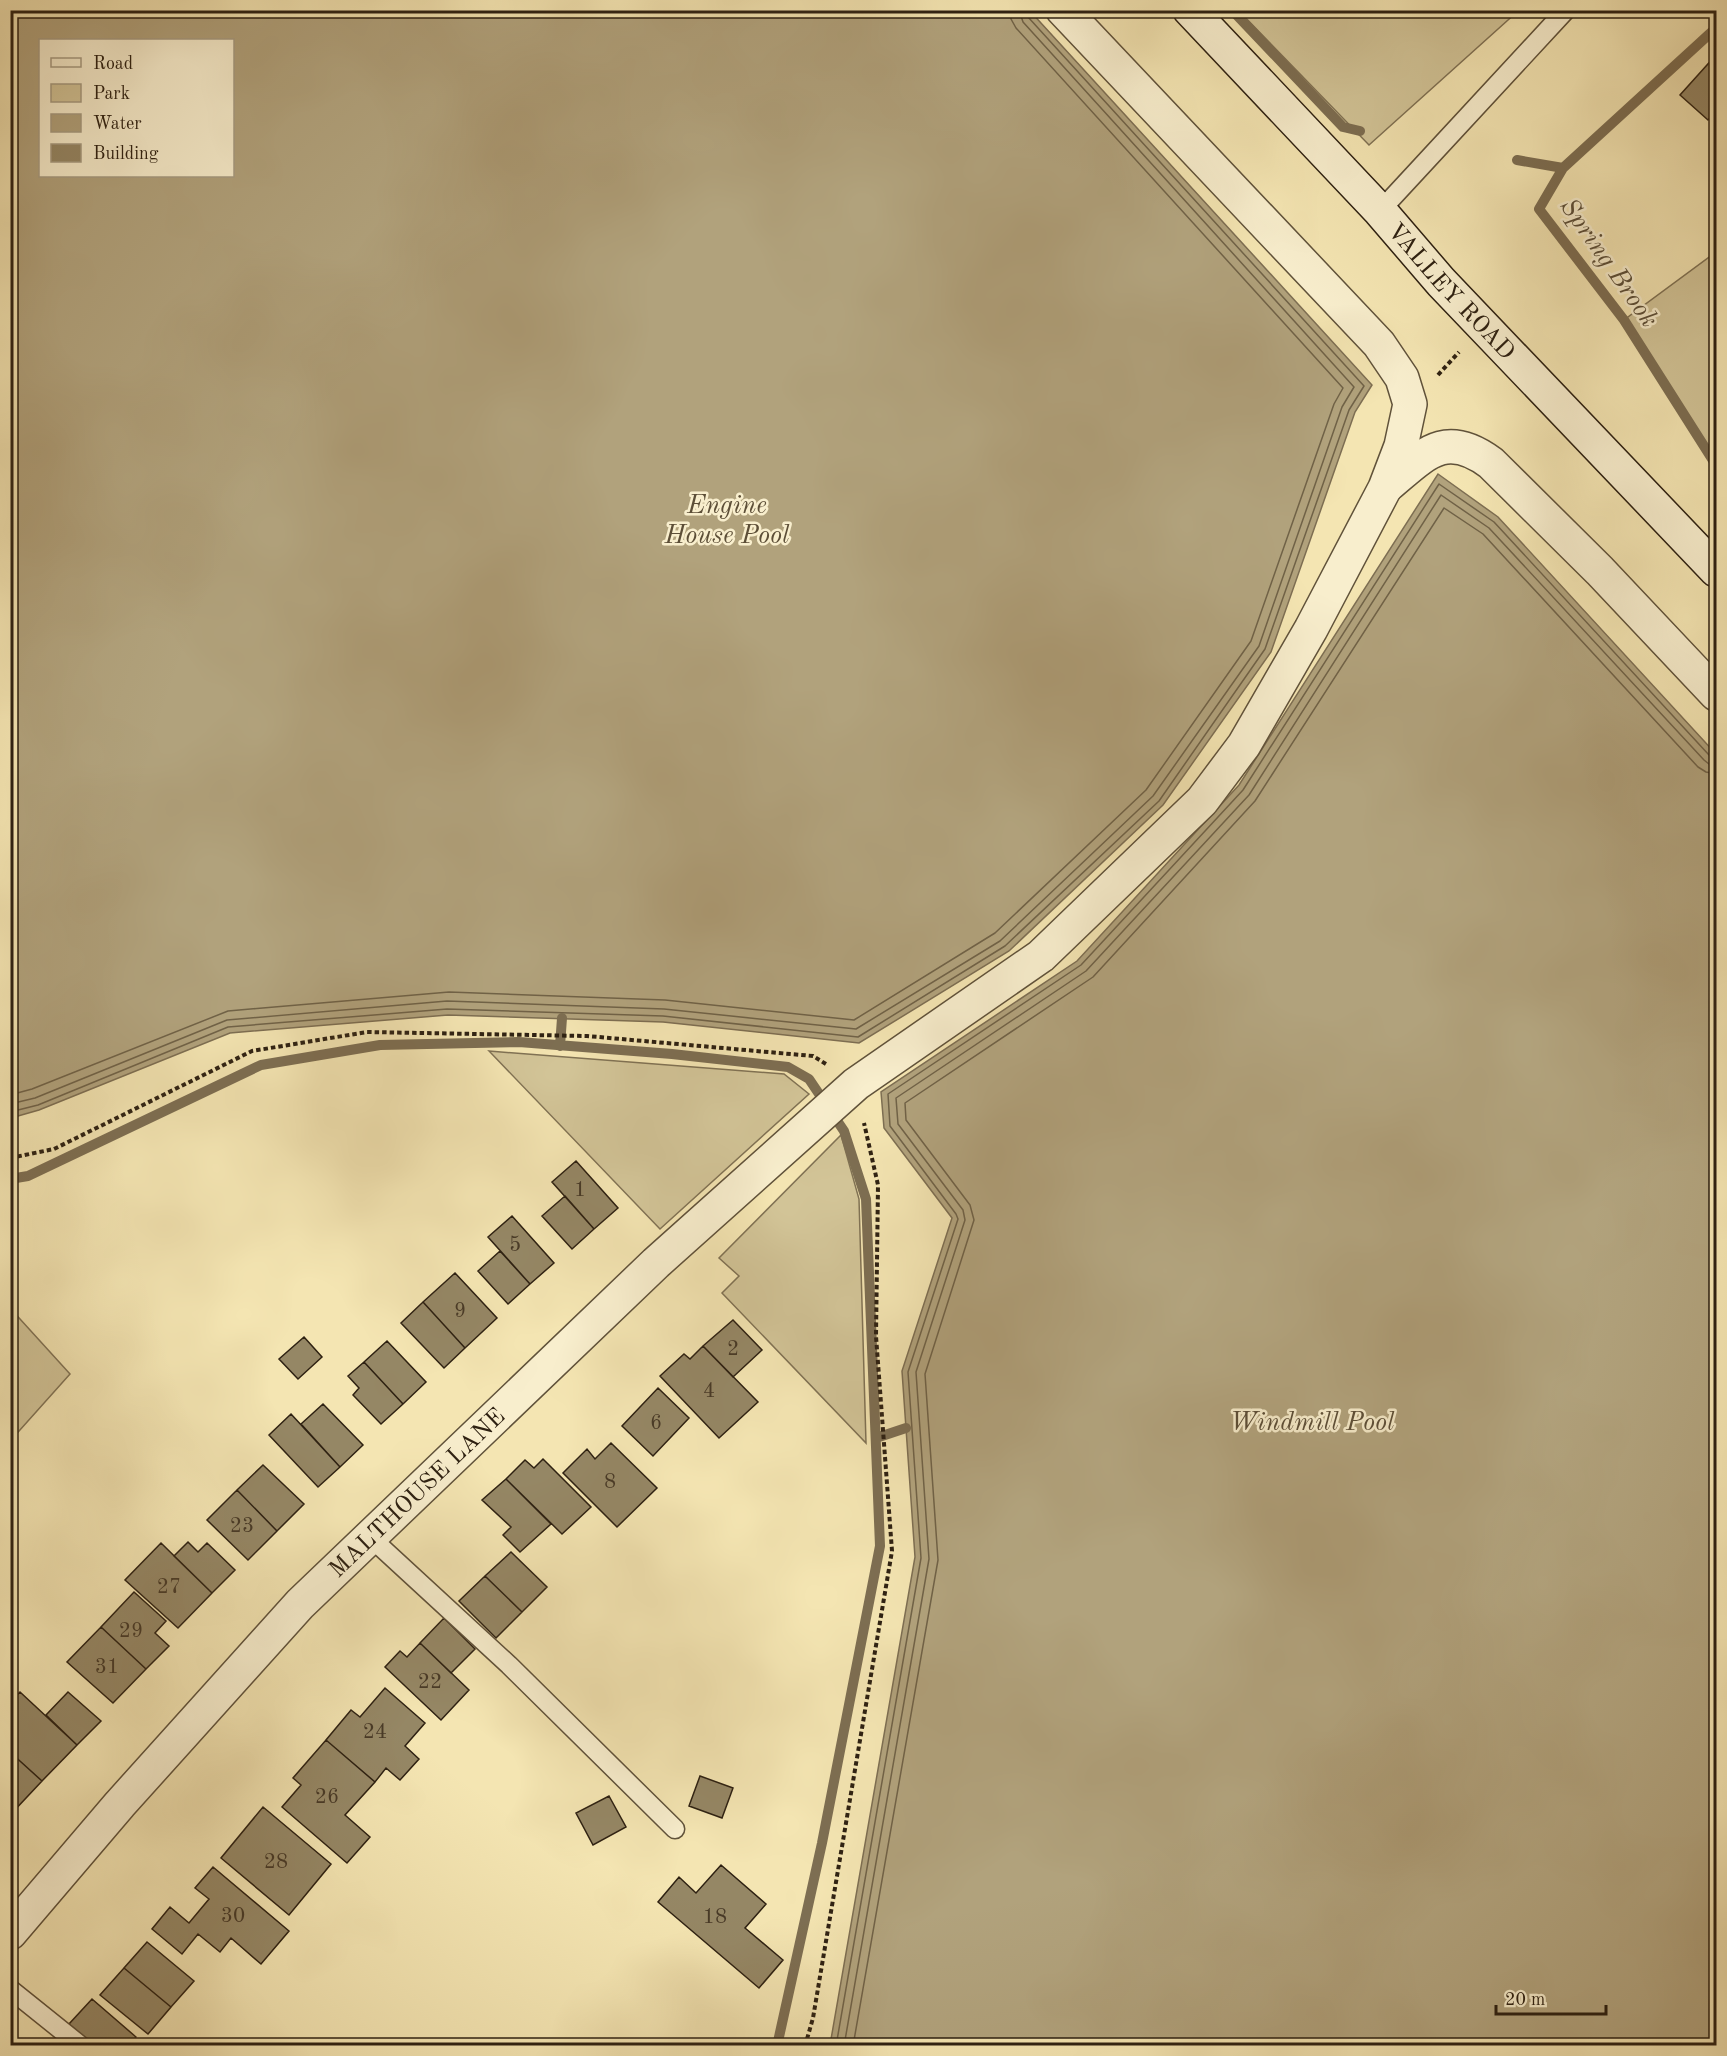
<svg xmlns="http://www.w3.org/2000/svg" width="1727" height="2056" font-family="'Old Standard TT',serif">
<rect width="100%" height="100%" fill="#f4e5b2"/>
<filter id="stains"><feTurbulence type="fractalNoise" baseFrequency=".00333" numOctaves="4"/><feColorMatrix values="0 0 0 0 .2 0 0 0 0 .09 0 0 0 0 .02 0 0 0 .5 -.17"/></filter>
<radialGradient id="worn" r=".72"><stop offset=".6" stop-color="#630" stop-opacity="0"/><stop offset="1" stop-color="#630" stop-opacity=".3"/></radialGradient>
<!-- green -->
<path fill="#d2c497" stroke="#807254" stroke-width="1.5" d="M 1239,11 L 1518,11 L 1369,145 Z
M 1716,252 L 1716,465 L 1624,320 Z
M 489,1051 L 784,1074 L 809,1094 L 660,1229 Z
M 841,1135 L 859,1199 L 866,1443 L 722,1293 L 739,1276 L 719,1258 Z
M 10,1308 L 70,1374 L 11,1440 L 10,1440 Z"/>
<!-- water -->
<path fill="#b1a27c" stroke="#7d6e52" stroke-width="1.5" fill-rule="evenodd" d="M 11,10 L 1030,11 L 1372,385 L 1355,412 L 1271,652 L 1163,805 L 1009,951 L 859,1043 L 663,1022 L 448,1015 L 230,1033 L 39,1110 L 11,1118 ZM 40,40 L 232,40 L 232,176 L 40,176 Z
M 1438,474 L 1498,517 L 1716,754 L 1716,2041 L 1715,2046 L 830,2045 L 915,1557 L 902,1371 L 952,1218 L 884,1128 L 881,1092 L 1077,961 L 1239,785 Z"/>
<g fill="none" stroke-linecap="round" stroke-linejoin="round">
<!-- shore -->
<path stroke="#706247" stroke-width="1.5" d="M 10,1095 L 32,1089 L 228,1011 L 449,992 L 665,1000 L 854,1020 L 995,933 L 1146,790 L 1251,641 L 1334,404 L 1343,388 L 1016,28 L 1011,19 L 1010,10
M 10,1104 L 35,1098 L 227,1020 L 447,1001 L 664,1009 L 856,1029 L 1000,941 L 1153,796 L 1259,646 L 1342,407 L 1354,387 L 1023,22 L 1019,10
M 10,1112 L 38,1105 L 228,1027 L 447,1009 L 663,1016 L 858,1037 L 1005,946 L 1159,801 L 1265,649 L 1349,410 L 1364,386 L 1028,17 L 1026,10
M 836,2046 L 921,1558 L 908,1372 L 958,1219 L 956,1214 L 890,1126 L 888,1094 L 1081,965 L 1243,790 L 1439,484 L 1494,522 L 1709,755 L 1716,757
M 844,2046 L 929,1559 L 916,1372 L 965,1220 L 963,1210 L 898,1124 L 896,1098 L 1086,971 L 1249,795 L 1441,495 L 1489,528 L 1704,760 L 1709,764 L 1716,765
M 853,2046 L 938,1560 L 925,1374 L 974,1220 L 970,1205 L 906,1120 L 905,1103 L 1093,977 L 1255,801 L 1444,508 L 1483,534 L 1698,767 L 1706,772 L 1716,774"/>
<!-- stream -->
<path stroke="#7d6e52" stroke-width="10" d="M 1232,10 L 1343,127 L 1360,131
M 1716,28 L 1563,168 L 1539,209 L 1624,320 L 1716,465
M 1517,160 L 1563,168
M 560,1046 L 562,1018
M 10,1179 L 28,1176 L 261,1065 L 380,1045 L 519,1042 L 672,1054 L 788,1067 L 809,1079 L 844,1131 L 866,1199 L 880,1546 L 822,1843 L 777,2046
M 876,1438 L 906,1428"/>
</g>
<!-- building -->
<path fill="#958765" stroke="#2e2112" stroke-width="1.5" d="M 1716,55 L 1716,111 L 1708,120 L 1680,95 Z
M 576,1161 L 618,1208 L 594,1229 L 552,1182 Z
M 565,1196 L 594,1229 L 572,1249 L 542,1216 Z
M 512,1216 L 554,1263 L 530,1284 L 488,1237 Z
M 500,1251 L 530,1284 L 508,1304 L 478,1271 Z
M 455,1273 L 497,1318 L 465,1348 L 423,1302 Z
M 423,1302 L 465,1348 L 444,1368 L 401,1323 Z
M 733,1320 L 762,1350 L 733,1377 L 703,1346 Z
M 304,1337 L 322,1357 L 298,1379 L 279,1359 Z
M 387,1341 L 426,1382 L 403,1404 L 364,1362 Z
M 703,1346 L 758,1402 L 719,1438 L 660,1376 L 684,1354 L 690,1359 Z
M 364,1362 L 403,1404 L 381,1424 L 353,1395 L 359,1388 L 348,1376 Z
M 658,1388 L 689,1418 L 653,1456 L 622,1426 Z
M 323,1404 L 363,1445 L 340,1467 L 301,1424 Z
M 291,1414 L 340,1467 L 318,1487 L 269,1435 Z
M 611,1443 L 657,1488 L 617,1527 L 563,1473 L 587,1449 L 595,1459 Z
M 543,1459 L 591,1507 L 562,1534 L 506,1479 L 525,1460 L 534,1468 Z
M 263,1465 L 304,1504 L 277,1531 L 237,1490 Z
M 506,1479 L 551,1524 L 520,1552 L 503,1535 L 511,1527 L 482,1500 Z
M 237,1490 L 277,1531 L 248,1560 L 207,1520 Z
M 188,1542 L 198,1552 L 207,1543 L 235,1570 L 212,1593 L 174,1556 Z
M 161,1543 L 212,1593 L 178,1628 L 125,1580 Z
M 511,1552 L 547,1587 L 522,1612 L 485,1576 Z
M 485,1576 L 522,1612 L 496,1638 L 459,1601 Z
M 134,1592 L 166,1621 L 155,1633 L 169,1646 L 146,1669 L 101,1627 Z
M 444,1618 L 475,1649 L 451,1673 L 420,1643 Z
M 101,1627 L 146,1669 L 113,1703 L 67,1662 Z
M 420,1643 L 469,1690 L 441,1720 L 385,1667 L 400,1651 L 407,1657 Z
M 385,1688 L 425,1723 L 405,1746 L 419,1759 L 400,1780 L 386,1768 L 375,1782 L 326,1740 L 351,1710 L 360,1717 Z
M 20,1692 L 77,1745 L 42,1781 L 10,1752 L 10,1724 L 14,1721 L 10,1718 L 10,1702 Z
M 68,1692 L 101,1721 L 77,1745 L 46,1715 Z
M 326,1740 L 375,1782 L 345,1815 L 370,1837 L 347,1863 L 282,1807 L 301,1785 L 293,1778 Z
M 10,1752 L 42,1781 L 10,1815 Z
M 700,1776 L 733,1788 L 722,1818 L 689,1806 Z
M 609,1796 L 626,1827 L 593,1845 L 576,1813 Z
M 263,1807 L 331,1864 L 289,1915 L 221,1858 Z
M 721,1865 L 766,1904 L 745,1928 L 783,1960 L 759,1988 L 658,1902 L 679,1877 L 696,1893 Z
M 213,1867 L 289,1931 L 261,1964 L 231,1938 L 220,1952 L 198,1934 L 182,1954 L 152,1929 L 170,1907 L 189,1923 L 209,1899 L 195,1888 Z
M 147,1942 L 194,1981 L 171,2007 L 124,1968 Z
M 124,1968 L 171,2007 L 148,2034 L 100,1995 Z
M 92,1999 L 136,2037 L 129,2046 L 94,2046 L 69,2024 Z
M 60,2038 L 69,2046 L 53,2046 Z"/>
<g fill="none" stroke-linecap="round" stroke-linejoin="round">
<defs>
<path id="lane" d="M 1380,211 L 1566,10
M 370,1537 L 509,1665 L 675,1829
M 10,1989 L 81,2046"/>
<g id="street">
<path d="M 1388,485 C 1425,454 1445,429 1491,463 L 1600,571 L 1716,694"/>
<path id="s1" d="M 10,1933 L 120,1804 L 300,1604 L 656,1263 L 856,1084 L 1041,956 L 1202,801 L 1244,745 L 1311,629 L 1385,488 L 1401,446 L 1410,404 L 1402,378 L 1379,344 L 1063,10"/>
</g>
<g id="secondary">
<path id="s2" d="M 1190,10 L 1380,211 L 1441,282 L 1716,570"/>
</g>
</defs>
<!-- lane casing -->
<use href="#lane" stroke="#60523a" stroke-width="21"/>
<!-- street casing -->
<use href="#street" stroke="#60523a" stroke-width="36"/>
<!-- secondary casing -->
<use href="#secondary" stroke="#2e2112" stroke-width="36"/>
<!-- path -->
<path stroke="#2e2112" stroke-width="4" stroke-dasharray="4.5 3" stroke-linecap="butt" d="M 1438,375 L 1459,352
M 10,1158 L 54,1149 L 252,1051 L 367,1032 L 587,1036 L 813,1056 L 826,1064
M 805,2046 L 813,2018 L 892,1551 L 876,1336 L 878,1185 L 864,1123"/>
<!-- lane -->
<use href="#lane" stroke="#f8eecd" stroke-width="18"/>
<!-- street -->
<use href="#street" stroke="#f8eecd" stroke-width="33"/>
<!-- secondary -->
<use href="#secondary" stroke="#f8eecd" stroke-width="33"/>
</g>
<g text-anchor="middle" stroke-width="5" stroke-linejoin="round" paint-order="stroke">
<!-- number labels -->
<g font-size="21" fill="#483a27">
<text x="580" y="1196">1</text>
<text x="515" y="1251">5</text>
<text x="460" y="1317">9</text>
<text x="733" y="1355">2</text>
<text x="709" y="1397">4</text>
<text x="656" y="1429">6</text>
<text x="610" y="1488">8</text>
<text x="242" y="1532">23</text>
<text x="169" y="1593">27</text>
<text x="131" y="1637">29</text>
<text x="107" y="1673">31</text>
<text x="430" y="1688">22</text>
<text x="375" y="1738">24</text>
<text x="327" y="1803">26</text>
<text x="276" y="1868">28</text>
<text x="233" y="1922">30</text>
<text x="715" y="1923">18</text>
</g>
<!-- street labels -->
<g font-size="24" fill="#2e2112" stroke="#f8eecd">
<text dy="8" stroke="none"><textPath href="#s2" startOffset="384">VALLEY ROAD</textPath></text>
<text dy="8" stroke="none"><textPath href="#s1" startOffset="600">MALTHOUSE LANE</textPath></text>
</g>
<!-- water labels -->
<g font-size="26" font-style="italic" fill="#5c4e37" stroke="#f8eecd">
<text transform="translate(1610 262) rotate(55)" y="9">Spring Brook</text>
<text x="727" y="513">Engine<tspan x="727" dy="30">House Pool</tspan></text>
<text x="1312" y="1430">Windmill Pool</text>
</g>
</g>
<!-- margin -->
<rect width="1727" height="2056" fill="none" stroke="#f4e5b2" stroke-width="36"/>
<rect x="12" y="12" width="1703" height="2032" fill="none" stroke="#2e2112" stroke-width="3"/>
<rect x="18" y="18" width="1691" height="2020" fill="none" stroke="#2e2112" stroke-width="1.5"/>
<!-- legend -->
<rect x="39" y="39" width="195" height="138" fill="#f8eecd" stroke="#a79c82" stroke-width="1.5"/>
<rect x="51" y="58" width="30" height="9" fill="#f8eecd" stroke="#a79c82" stroke-width="1.5"/>
<text x="93" y="69" font-size="18" fill="#2e2112">Road</text>
<rect x="51" y="84" width="30" height="18" fill="#d2c497" stroke="#a79c82" stroke-width="1.5"/>
<text x="93" y="99" font-size="18" fill="#2e2112">Park</text>
<rect x="51" y="114" width="30" height="18" fill="#b1a27c" stroke="#a79c82" stroke-width="1.5"/>
<text x="93" y="129" font-size="18" fill="#2e2112">Water</text>
<rect x="51" y="144" width="30" height="18" fill="#958765" stroke="#a79c82" stroke-width="1.5"/>
<text x="93" y="159" font-size="18" fill="#2e2112">Building</text>
<!-- scale -->
<path d="M1496 2005v9h110v-9" fill="none" stroke="#2e2112" stroke-width="3"/>
<text x="1505" y="2005" font-size="18" fill="#2e2112" stroke="#f8eecd" stroke-width="4.5" paint-order="stroke">20 m</text>
<rect width="100%" height="100%" filter="url(#stains)"/>
<rect width="100%" height="100%" fill="url(#worn)"/>
</svg>
